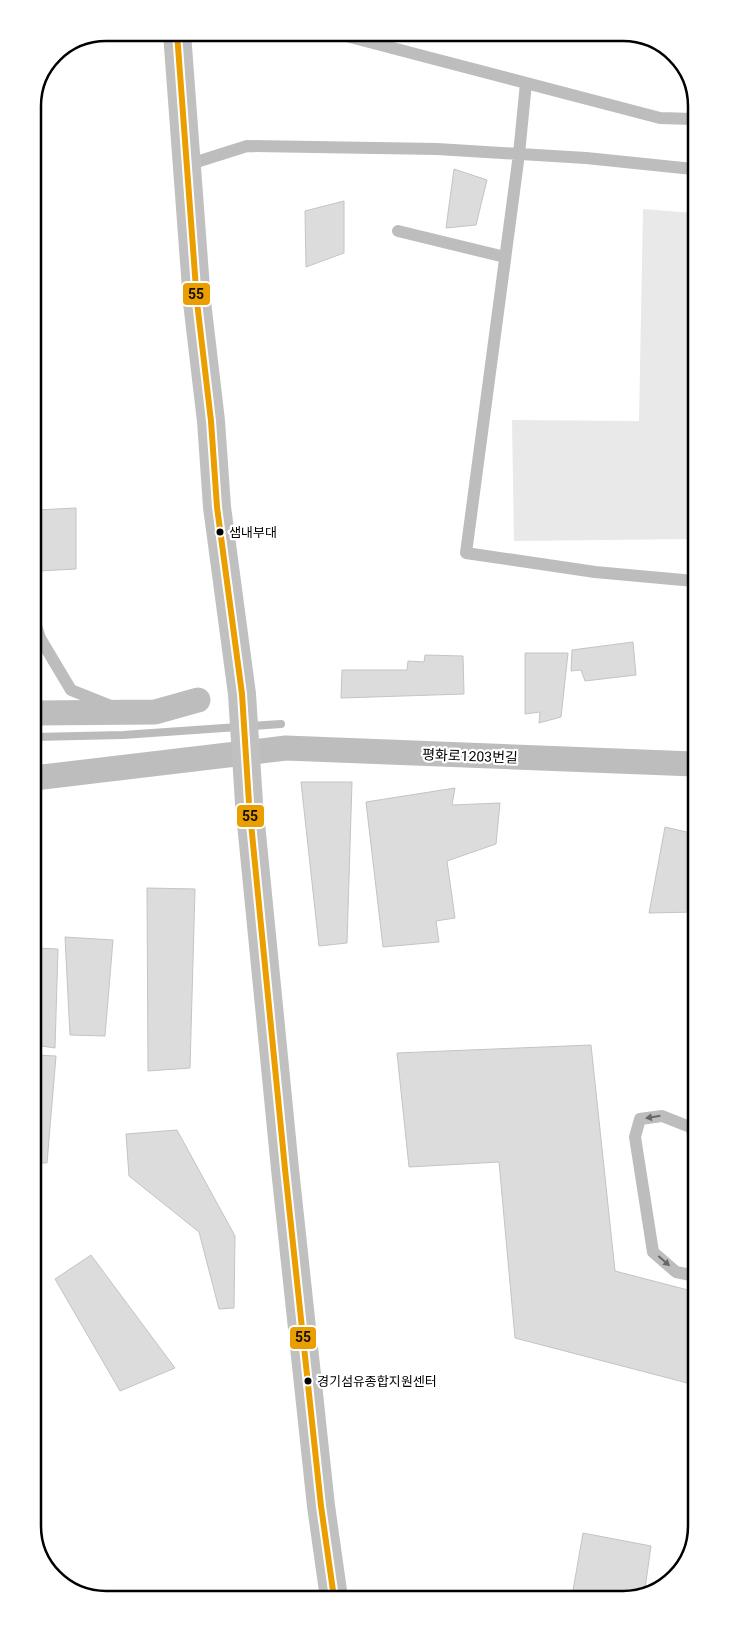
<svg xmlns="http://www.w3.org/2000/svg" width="729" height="1632" font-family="Roboto,'Noto Sans KR',sans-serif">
<rect width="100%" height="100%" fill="#fff"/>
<!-- green -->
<path fill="#e9e9e9" d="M 643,209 L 693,213 L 694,539 L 514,541 L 512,420 L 639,421 Z"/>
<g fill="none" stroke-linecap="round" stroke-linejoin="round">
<!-- stream -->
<path stroke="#bbb" stroke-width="8" d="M 34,737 L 123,735 L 281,724"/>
</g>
<!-- building -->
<path fill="#dcdcdc" stroke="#c4c4c4" d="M 454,169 L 487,180 L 476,225 L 446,228 Z
M 344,201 L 344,253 L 306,267 L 305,211 Z
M 76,508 L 76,569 L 39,571 L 37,510 Z
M 633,642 L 636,675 L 585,681 L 581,670 L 571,671 L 572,650 Z
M 525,653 L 568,653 L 561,717 L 539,723 L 540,712 L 525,714 Z
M 425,655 L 463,656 L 464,694 L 341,698 L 342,670 L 407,670 L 408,661 L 424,662 Z
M 301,782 L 352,782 L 347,943 L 319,946 Z
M 455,788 L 452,805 L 500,803 L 496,844 L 447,861 L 455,918 L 436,921 L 439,942 L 383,947 L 366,802 Z
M 665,827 L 695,834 L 695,912 L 649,913 Z
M 147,888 L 195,889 L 190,1068 L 148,1071 Z
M 65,937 L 113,940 L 105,1036 L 70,1035 Z
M 35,948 L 58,949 L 55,1048 L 35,1045 Z
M 591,1045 L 615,1271 L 688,1290 L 695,1385 L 515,1338 L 499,1162 L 409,1167 L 397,1053 Z
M 35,1055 L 56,1056 L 47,1163 L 35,1163 Z
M 177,1130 L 235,1236 L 234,1308 L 219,1309 L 199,1232 L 129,1176 L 126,1134 Z
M 91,1255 L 175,1368 L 120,1391 L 55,1279 Z
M 583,1533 L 651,1546 L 644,1596 L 572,1596 Z"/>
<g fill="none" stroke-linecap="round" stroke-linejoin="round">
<!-- lane -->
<path stroke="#bdbdbd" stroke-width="12" d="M 335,33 L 660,118 L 693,119
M 526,83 L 519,154 L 466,553 L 595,572 L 694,581
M 187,165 L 247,146 L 437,149 L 586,158 L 693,169
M 398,231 L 505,257
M 34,620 L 40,638 L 71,690 L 111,706
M 695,1135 L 690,1127 L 662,1116 L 640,1119 L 635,1137 L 653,1252 L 676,1272 L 696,1276"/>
<!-- street -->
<path stroke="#bdbdbd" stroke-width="25" d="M 34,713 L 155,712 L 198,700
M 34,778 L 286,748 L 694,764"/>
<!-- secondary -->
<path stroke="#c0c0c0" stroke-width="28" d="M 177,33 L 197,302 L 211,421 L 217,507 L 242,694 L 249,803 L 285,1169 L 321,1506 L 334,1598"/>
<defs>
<path id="bus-1" d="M 177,33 L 197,302 L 211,421 L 217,507 L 242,694 L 249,803 L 285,1169 L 321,1506 L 334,1598"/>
</defs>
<!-- bus-1 casing -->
<use href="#bus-1" stroke="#fff" stroke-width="10"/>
<!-- bus-1 -->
<use href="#bus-1" stroke="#eb9e00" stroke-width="6"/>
</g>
<!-- one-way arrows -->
<defs><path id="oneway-solid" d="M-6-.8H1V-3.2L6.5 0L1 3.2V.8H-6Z" transform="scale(1.25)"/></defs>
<g fill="#686868">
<use href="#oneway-solid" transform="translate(653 1117) rotate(171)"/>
<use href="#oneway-solid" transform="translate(664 1261) rotate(41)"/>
</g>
<!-- markers -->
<g fill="#000" stroke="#fff" stroke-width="2">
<circle cx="220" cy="532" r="4.5"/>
<circle cx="308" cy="1381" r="4.5"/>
</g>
<g text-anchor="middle" stroke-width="4.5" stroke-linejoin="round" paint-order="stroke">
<!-- bus labels -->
<g font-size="13" fill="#000" stroke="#fff" text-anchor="start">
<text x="229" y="537">샘내부대</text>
<text x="317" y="1386">경기섬유종합지원센터</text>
</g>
<!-- street labels -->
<g font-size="14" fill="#000" stroke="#fff">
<text transform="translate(470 756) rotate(2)" y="5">평화로1203번길</text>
</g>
</g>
<!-- crop -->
<path d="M0 0H729V1632H0ZM106 41H623A65 65 0 0 1 688 106V1526A65 65 0 0 1 623 1591H106A65 65 0 0 1 41 1526V106A65 65 0 0 1 106 41Z" fill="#fff" fill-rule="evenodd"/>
<path fill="none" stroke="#000" stroke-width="2.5" d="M106 41H623A65 65 0 0 1 688 106V1526A65 65 0 0 1 623 1591H106A65 65 0 0 1 41 1526V106A65 65 0 0 1 106 41Z"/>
<g stroke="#fff" stroke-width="2">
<rect x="182" y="282" width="29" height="24" rx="5" fill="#eb9e00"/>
<rect x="236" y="804" width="29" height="24" rx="5" fill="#eb9e00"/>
<rect x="289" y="1326" width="28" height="24" rx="5" fill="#eb9e00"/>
</g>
<g font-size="14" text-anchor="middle" font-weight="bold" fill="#111">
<text x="196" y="299">55</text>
<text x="250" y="821">55</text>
<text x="303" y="1342">55</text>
</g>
</svg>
